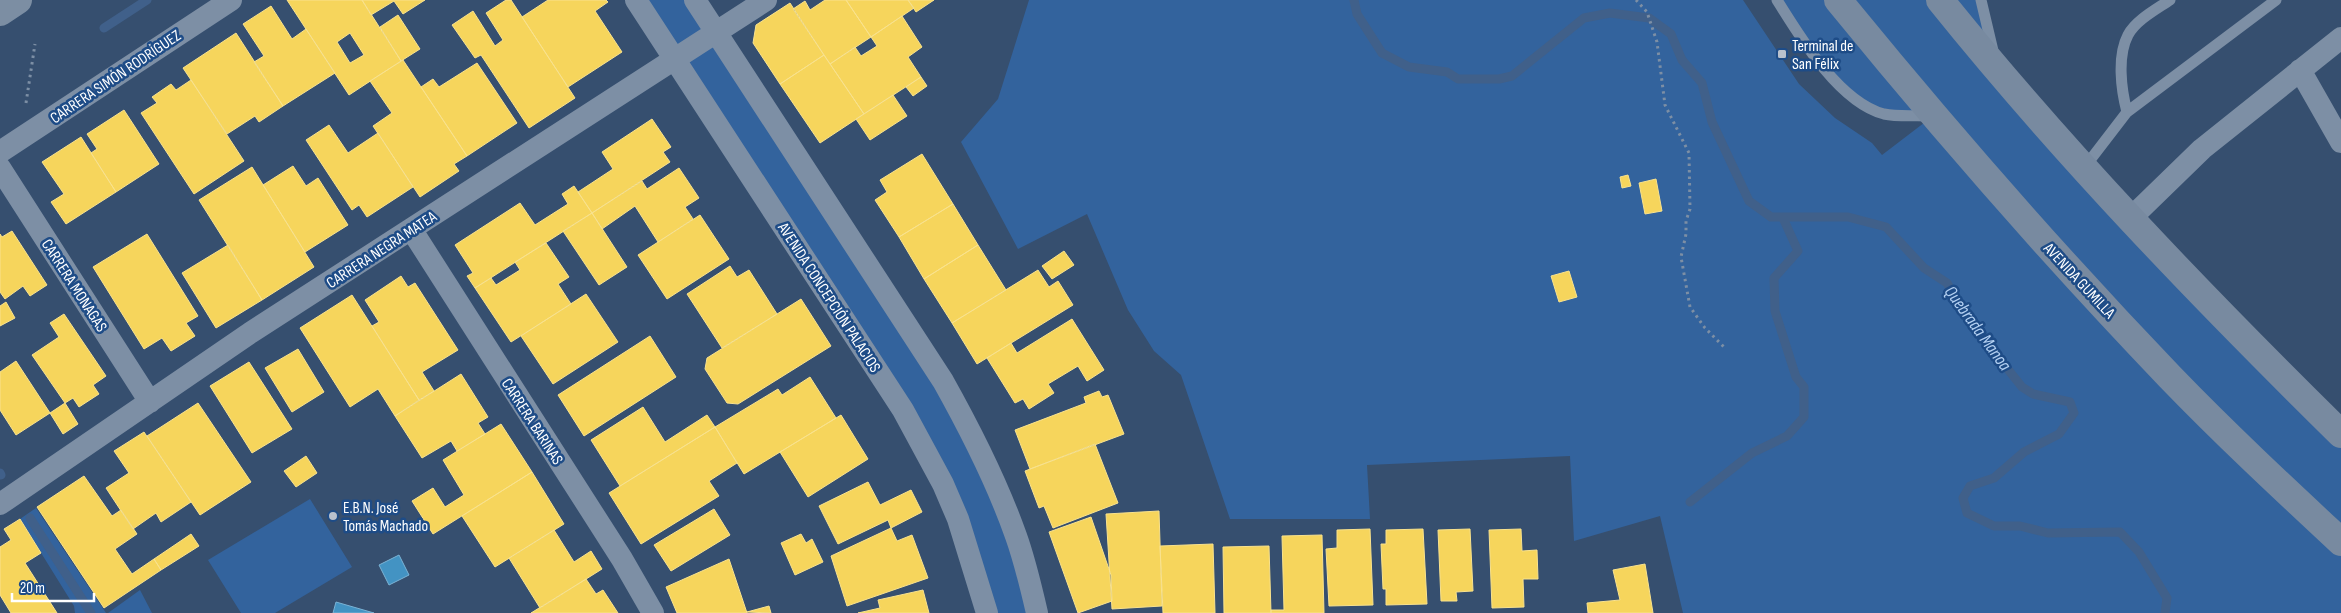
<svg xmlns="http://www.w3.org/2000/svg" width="2341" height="613" font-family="'Sofia Sans Condensed',sans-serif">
<rect width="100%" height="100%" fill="#364f6f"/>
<!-- green -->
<path fill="#33639d" d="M 636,0 L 695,0 L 943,381 L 1037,613 L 987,613 L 958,519 Z
M 1029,0 L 1743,0 L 1799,84 L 1835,118 L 1872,143 L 1882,155 L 1933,116 L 1886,114 L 1841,87 L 1777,0 L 1981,0 L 1997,69 L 2341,434 L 2341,613 L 1683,613 L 1660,516 L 1574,541 L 1570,456 L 1367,465 L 1370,519 L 1230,519 L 1181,375 L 1154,351 L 1128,310 L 1087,214 L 1018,249 L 961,142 L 998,99 Z
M 310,499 L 352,567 L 275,613 L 241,613 L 208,560 Z
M 36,508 L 106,613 L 75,613 L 74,606 L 20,519 Z
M 140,590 L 152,613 L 108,613 Z"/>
<!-- homes -->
<path fill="#f6d55c" stroke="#f9e28d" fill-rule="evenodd" d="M 287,0 L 362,0 L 401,61 L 349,95 ZM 350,33 L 364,55 L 350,63 L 337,42 Z
M 362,0 L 425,0 L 403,14 L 394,1 L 371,15 Z
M 506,0 L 511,0 L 575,98 L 529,128 L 481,55 L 475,58 L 452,25 L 473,11 L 495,46 L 503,40 L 486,13 Z
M 548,0 L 606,0 L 608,2 L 595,11 L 622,52 L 568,87 L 522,17 Z
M 825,0 L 846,0 L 871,37 L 830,64 L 793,9 L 805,1 L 810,10 Z
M 846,0 L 908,0 L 914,8 L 871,37 Z
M 908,0 L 934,0 L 916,12 Z
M 790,3 L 824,55 L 780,84 L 753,43 L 756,25 Z
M 271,6 L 292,39 L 306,29 L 335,73 L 283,106 L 254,62 L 264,56 L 243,24 Z
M 398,15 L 420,49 L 401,61 L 380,27 Z
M 902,16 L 922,47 L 908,57 L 921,77 L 864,114 L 830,64 L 855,47 L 861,56 L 877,46 L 871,37 Z
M 236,33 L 283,106 L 259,122 L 255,116 L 227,134 L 183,68 Z
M 824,55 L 864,114 L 820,143 L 780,84 Z
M 403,60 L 467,156 L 454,164 L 459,171 L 420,197 L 373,126 L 392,113 L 370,81 Z
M 477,63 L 517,123 L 467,156 L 421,87 L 433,79 L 439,87 Z
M 921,77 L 927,86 L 913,96 L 906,87 Z
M 191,80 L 244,161 L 194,194 L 141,113 L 157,103 L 152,97 L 171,84 L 176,90 Z
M 893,95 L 907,116 L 870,140 L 856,119 Z
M 124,110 L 159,164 L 116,192 L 91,153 L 97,149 L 87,134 Z
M 652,119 L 671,147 L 663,152 L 670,162 L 592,213 L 578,192 L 613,169 L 602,152 Z
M 329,125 L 348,153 L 378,133 L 413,187 L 367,217 L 359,205 L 352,210 L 306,140 Z
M 81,137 L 116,192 L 66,224 L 51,202 L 64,194 L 42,162 Z
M 922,154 L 953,204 L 899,237 L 875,200 L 887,192 L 880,180 Z
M 293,166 L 306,186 L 318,178 L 348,225 L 305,252 L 263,185 Z
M 252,167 L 314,267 L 262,300 L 199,200 Z
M 679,168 L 699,198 L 685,207 L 693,219 L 658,242 L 635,206 L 602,229 L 592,213 L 642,181 L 647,189 Z
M 1628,175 L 1631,186 L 1622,188 L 1620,177 Z
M 1656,179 L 1662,211 L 1645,214 L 1639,183 Z
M 574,186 L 592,213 L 475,288 L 467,276 L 473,273 L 455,245 L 520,203 L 535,225 L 568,204 L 562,194 Z
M 953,204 L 978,245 L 924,279 L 899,237 Z
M 592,213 L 627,267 L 599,285 L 563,231 Z
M 700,215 L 729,259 L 667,299 L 638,255 Z
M 12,231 L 47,285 L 30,296 L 23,286 L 5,299 L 0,292 L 0,234 L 2,237 Z
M 147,234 L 198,316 L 186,323 L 195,336 L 171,351 L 162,338 L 144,349 L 93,267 Z
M 546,243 L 569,277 L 558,284 L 571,304 L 511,342 L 475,288 L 491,278 L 496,285 L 520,270 L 515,262 Z
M 228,245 L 262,300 L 216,328 L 182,273 Z
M 978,245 L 1006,290 L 952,323 L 924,279 Z
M 1064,251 L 1074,265 L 1052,279 L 1042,266 Z
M 730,266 L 737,277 L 749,270 L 777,314 L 722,348 L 687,294 Z
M 1038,270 L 1049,287 L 1058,281 L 1073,305 L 977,364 L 952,323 Z
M 1569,271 L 1577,297 L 1559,302 L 1551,276 Z
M 401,276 L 408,287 L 415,283 L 458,350 L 422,372 L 434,391 L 419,400 L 372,326 L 379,322 L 365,300 Z
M 586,294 L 618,342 L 553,384 L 521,336 Z
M 352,295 L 419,400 L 395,416 L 378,389 L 350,407 L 300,328 Z
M 801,299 L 831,346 L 738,404 L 727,403 L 705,369 L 707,358 Z
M 6,302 L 15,318 L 0,326 L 0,306 Z
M 64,314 L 106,376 L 93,385 L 99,394 L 79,407 L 73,398 L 65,403 L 32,355 L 59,337 L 50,323 Z
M 1072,319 L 1104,370 L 1087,381 L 1078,366 L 1048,384 L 1054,393 L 1029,409 L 1023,399 L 1015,403 L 987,358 L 1011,343 L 1017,353 Z
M 650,336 L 676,377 L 584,436 L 558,395 Z
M 298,349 L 324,392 L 292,412 L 265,368 Z
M 16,361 L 50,413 L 16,435 L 0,410 L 0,372 Z
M 249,362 L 292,429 L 252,453 L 210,386 Z
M 461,374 L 488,417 L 478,423 L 485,434 L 457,451 L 451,441 L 422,458 L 395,416 Z
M 810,377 L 836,418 L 744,474 L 715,427 L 778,389 L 782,395 Z
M 1099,391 L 1102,397 L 1108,395 L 1124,434 L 1030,469 L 1015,430 L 1086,403 L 1084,397 Z
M 65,403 L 78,424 L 63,434 L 50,413 Z
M 198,403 L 251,482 L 200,515 L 147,436 Z
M 643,407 L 665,442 L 707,415 L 715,427 L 620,486 L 591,440 Z
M 841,415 L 868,459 L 808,497 L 780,452 Z
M 501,424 L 532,472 L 433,534 L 412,501 L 433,488 L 445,507 L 464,495 L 443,460 Z
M 715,427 L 737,463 L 709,481 L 719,496 L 641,544 L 609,493 Z
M 144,432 L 191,502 L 161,522 L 156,513 L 133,529 L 106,488 L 129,473 L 114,451 Z
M 1095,444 L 1118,503 L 1053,528 L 1044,506 L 1039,508 L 1025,471 Z
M 306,456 L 317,473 L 296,487 L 284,471 Z
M 532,472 L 564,524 L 495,567 L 462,516 Z
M 84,476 L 112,516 L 121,510 L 137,534 L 115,549 L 132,574 L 154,559 L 161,570 L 104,608 L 37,507 Z
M 868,482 L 880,505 L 911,490 L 922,512 L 891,528 L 888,520 L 838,544 L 819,506 Z
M 714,509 L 730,535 L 671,571 L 654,545 Z
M 1159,511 L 1162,606 L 1112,609 L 1106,514 Z
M 1091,517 L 1111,575 L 1112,601 L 1078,613 L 1049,532 Z
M 20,519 L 41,553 L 25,563 L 57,613 L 11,613 L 0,595 L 0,547 L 11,540 L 4,529 Z
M 891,528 L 897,541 L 912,535 L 928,578 L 847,606 L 831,556 Z
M 1370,529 L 1373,605 L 1329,606 L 1326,549 L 1337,548 L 1337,530 Z
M 1423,529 L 1427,604 L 1386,605 L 1386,589 L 1383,589 L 1381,544 L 1386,544 L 1386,530 Z
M 1470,529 L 1473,591 L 1456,592 L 1457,601 L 1441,601 L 1438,530 Z
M 1521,529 L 1522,551 L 1537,550 L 1538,579 L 1523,579 L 1524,607 L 1492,608 L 1489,530 Z
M 554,530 L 574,562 L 591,551 L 602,569 L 540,608 L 509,558 Z
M 191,534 L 199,546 L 161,570 L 154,559 Z
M 801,534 L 806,543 L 812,539 L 823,562 L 795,575 L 781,543 Z
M 1322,535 L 1324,613 L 1271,613 L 1271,610 L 1284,610 L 1282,536 Z
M 1213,544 L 1215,613 L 1163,613 L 1160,546 Z
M 1269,546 L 1271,613 L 1224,613 L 1223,547 Z
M 729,559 L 747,613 L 677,613 L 666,587 Z
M 1645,564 L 1653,613 L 1588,613 L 1587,603 L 1620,600 L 1613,570 Z
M 586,579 L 596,594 L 603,590 L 618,613 L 531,613 Z
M 923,590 L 929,613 L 858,613 L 880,608 L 878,600 Z
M 769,606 L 771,613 L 747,612 Z"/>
<!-- schools -->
<path fill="#4393c3" stroke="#7bb3d5" d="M 399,555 L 409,575 L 389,585 L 379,565 Z
M 336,602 L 374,613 L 333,613 Z"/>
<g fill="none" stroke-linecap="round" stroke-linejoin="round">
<!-- stream -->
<path stroke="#40608a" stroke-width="9" d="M 1354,0 L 1357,14 L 1382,53 L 1409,67 L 1447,72 L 1458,79 L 1499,79 L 1512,76 L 1584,18 L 1610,13 L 1649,18 L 1671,34 L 1682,60 L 1702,83 L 1712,122 L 1749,201 L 1771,217 L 1848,217 L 1886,227 L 1924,268 L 1947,283 L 1967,318 L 2022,387 L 2033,394 L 2070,402 L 2074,413 L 2059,434 L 2024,452 L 1994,478 L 1970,486 L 1963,498 L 1967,513 L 1994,526 L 2020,526 L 2048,533 L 2120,532 L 2139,552 L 2167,598 L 2165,613
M 104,28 L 147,0
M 0,473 L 1,475
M 1690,502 L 1752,453 L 1787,436 L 1804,417 L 1804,387 L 1796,377 L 1775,311 L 1774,278 L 1798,251 L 1783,218
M 30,518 L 91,613"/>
<!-- path -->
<path stroke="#7d8fa5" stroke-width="3" stroke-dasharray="2.5 4" stroke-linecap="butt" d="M 1636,0 L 1647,12 L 1657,42 L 1665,105 L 1689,153 L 1690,209 L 1686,221 L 1686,234 L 1681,257 L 1690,307 L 1705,328 L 1724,347
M 26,103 L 35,44"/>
<!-- service -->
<path stroke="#7d8fa5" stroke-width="11" d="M 1777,0 C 1800,37 1839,102 1884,114 C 1898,117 1916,115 1930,116
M 1981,0 L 1994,55
M 2127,112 C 2121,89 2117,56 2128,35 C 2136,20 2157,9 2170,0
M 2084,168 L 2127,112 L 2276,0"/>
<!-- minor -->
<path stroke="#7d8fa5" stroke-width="22" d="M 636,0 L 903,410 L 943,484 L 958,519 L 987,613
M 695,0 L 943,381 C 971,431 997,482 1016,536 C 1025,561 1031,587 1037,613
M 2300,70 L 2341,142
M 0,152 L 231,0
M 0,168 L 150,402
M 2131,218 L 2202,149 L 2341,38
M 411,229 L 622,559 L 653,613
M 0,504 L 250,333 L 766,0"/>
<!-- secondary -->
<path stroke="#788aa0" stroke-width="28" d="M 1838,0 C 1944,130 2054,256 2170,377 C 2225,434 2283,488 2341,542
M 1940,0 C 2063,153 2201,296 2341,434"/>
<!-- trunk -->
<path stroke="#7c8ea3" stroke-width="28" d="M 0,12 L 18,0"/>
</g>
<!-- markers -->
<g fill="#b9c1cd" stroke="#1e4c87" stroke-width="2">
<rect x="1777" y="49" width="10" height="10" rx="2.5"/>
<circle cx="333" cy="516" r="5"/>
</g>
<g text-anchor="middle" stroke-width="5" stroke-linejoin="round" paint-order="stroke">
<!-- poi labels -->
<g font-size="16" fill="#fff" stroke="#1e4c87" text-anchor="start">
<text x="1792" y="51">Terminal de<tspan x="1792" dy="18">San Félix</tspan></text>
<text x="343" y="513">E.B.N. José<tspan x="343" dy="18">Tomás Machado</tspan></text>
</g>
<!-- street labels -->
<g font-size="16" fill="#fff" stroke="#1e4c87">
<text transform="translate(115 76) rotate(-34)" y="6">CARRERA SIMÓN RODRÍGUEZ</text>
<text transform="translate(381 249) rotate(-33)" y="6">CARRERA NEGRA MATEA</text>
<text transform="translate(2080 280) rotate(47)" y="6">AVENIDA GUMILLA</text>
<text transform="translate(75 285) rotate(57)" y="6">CARRERA MONAGAS</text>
<text transform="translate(830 297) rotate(57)" y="6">AVENIDA CONCEPCIÓN PALACIOS</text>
<text transform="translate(533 421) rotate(57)" y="6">CARRERA BARINAS</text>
</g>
<!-- water labels -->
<g font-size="18" font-style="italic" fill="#b3d0f2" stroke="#1e4c87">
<text transform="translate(1978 328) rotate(54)" y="6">Quebrada Manoa</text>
</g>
</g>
<!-- scale -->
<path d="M12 593v8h82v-8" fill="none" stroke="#ffffff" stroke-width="2.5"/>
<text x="20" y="593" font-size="15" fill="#ffffff" stroke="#1e4c87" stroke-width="4" paint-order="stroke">20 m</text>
</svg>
